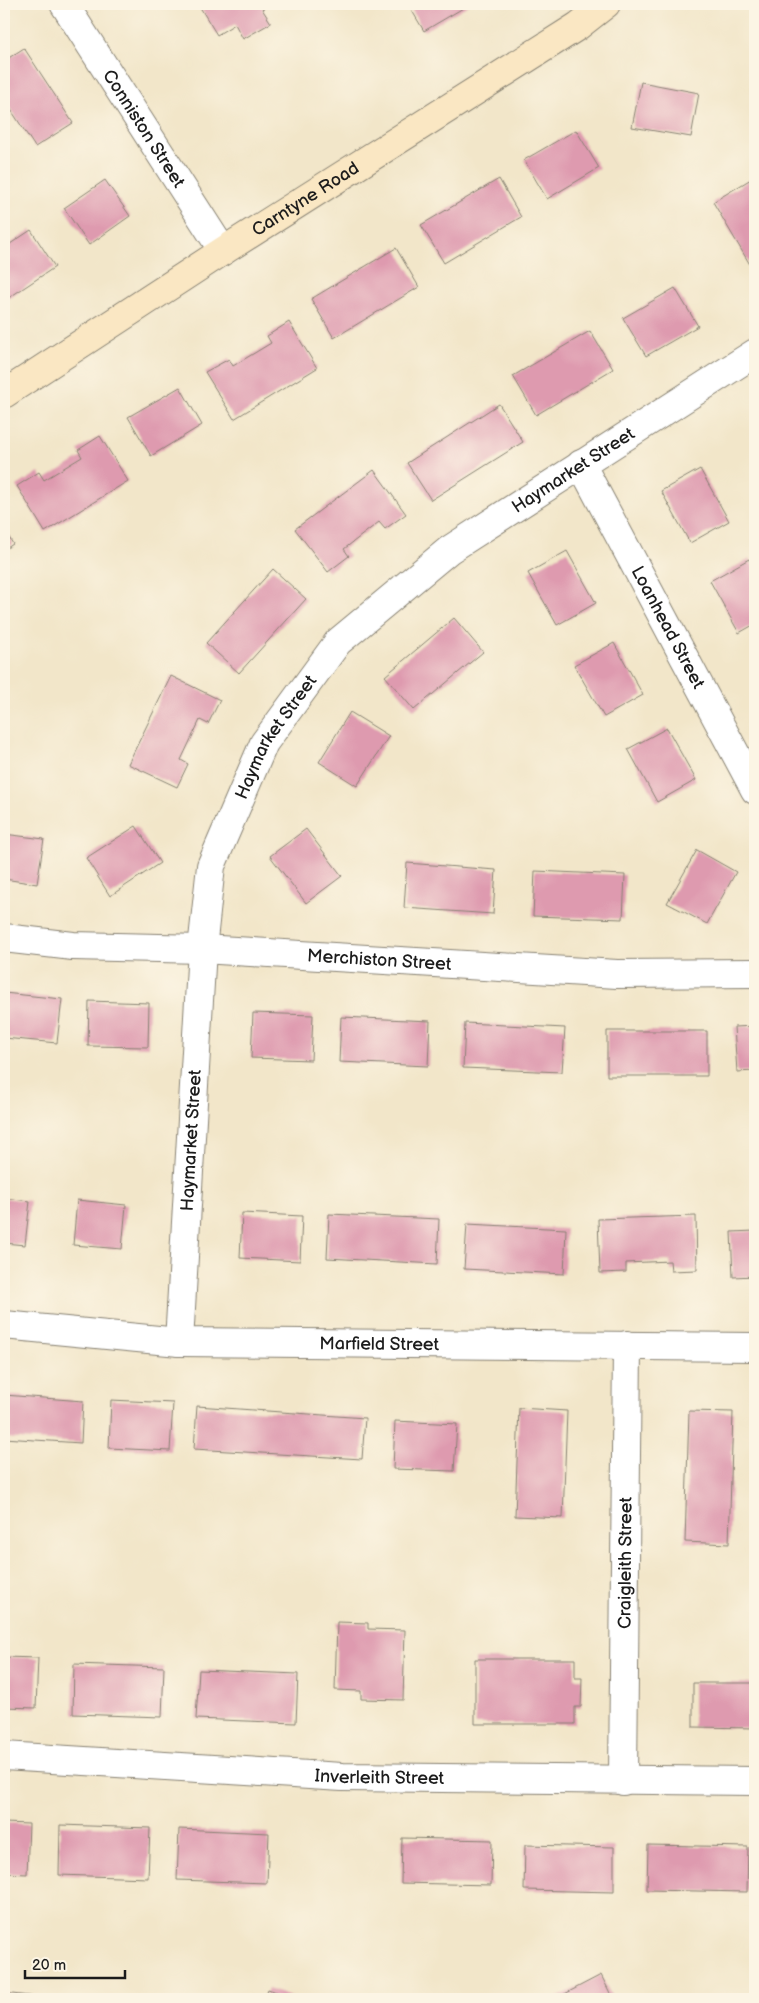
<svg xmlns="http://www.w3.org/2000/svg" width="759" height="2003" font-family="'Balsamiq Sans',sans-serif">
<rect width="100%" height="100%" fill="#fcf5e5"/>
<filter id="ink" filterUnits="userSpaceOnUse"><feTurbulence type="fractalNoise" baseFrequency=".02" numOctaves="2"/><feDisplacementMap in="SourceGraphic" scale="10" xChannelSelector="R" yChannelSelector="G"/><feConvolveMatrix kernelMatrix="1 2 1 2 8 2 1 2 1" color-interpolation-filters="sRGB"/></filter>
<filter id="wash" filterUnits="userSpaceOnUse"><feTurbulence type="fractalNoise" baseFrequency=".0096" numOctaves="4" result="noise"/><feDisplacementMap in="SourceGraphic" scale="20" xChannelSelector="R" yChannelSelector="G"/><feGaussianBlur stdDeviation="1.12" result="paint"/><feColorMatrix in="noise" values="0 0 0 0 0 0 0 0 0 0 0 0 0 0 0 0 0 1.4 0 .05"/><feComposite in="paint" operator="in"/></filter>
<g filter="url(#wash)">
<rect width="100%" height="100%" fill="#f2e6c9"/>
<g id="blocks">
<!-- building -->
<path fill="#de9aaf" d="M 198,4 L 270,4 L 262,9 L 271,23 L 243,39 L 235,24 L 217,35 Z
M 408,4 L 470,4 L 424,31 Z
M 24,48 L 73,123 L 35,147 L 4,99 L 4,61 Z
M 641,82 L 699,93 L 691,137 L 632,127 Z
M 576,130 L 599,168 L 547,199 L 524,160 Z
M 499,179 L 521,217 L 444,263 L 421,225 Z
M 751,179 L 755,186 L 755,273 L 713,202 Z
M 105,180 L 130,216 L 89,245 L 64,208 Z
M 31,230 L 55,267 L 4,301 L 4,248 Z
M 396,248 L 419,287 L 334,338 L 311,299 Z
M 675,288 L 698,326 L 646,356 L 623,318 Z
M 289,322 L 317,368 L 234,419 L 205,372 L 229,359 L 233,366 L 271,343 L 267,336 Z
M 590,331 L 613,369 L 536,415 L 513,376 Z
M 180,387 L 202,425 L 151,456 L 128,417 Z
M 499,404 L 523,442 L 431,500 L 407,463 Z
M 100,436 L 128,481 L 45,532 L 17,486 L 39,472 L 44,480 L 82,457 L 78,450 Z
M 700,469 L 729,521 L 690,543 L 661,491 Z
M 374,470 L 406,514 L 385,529 L 379,522 L 344,549 L 349,556 L 328,572 L 295,529 Z
M 4,529 L 13,544 L 4,550 Z
M 567,551 L 596,603 L 557,625 L 528,573 Z
M 749,559 L 755,570 L 755,624 L 739,633 L 710,581 Z
M 273,569 L 306,599 L 239,673 L 206,643 Z
M 454,618 L 483,652 L 414,710 L 385,676 Z
M 614,643 L 643,695 L 604,717 L 574,665 Z
M 171,676 L 220,700 L 208,724 L 200,720 L 181,760 L 188,764 L 177,787 L 128,764 Z
M 350,712 L 389,736 L 357,786 L 319,762 Z
M 667,728 L 696,780 L 657,802 L 628,749 Z
M 136,826 L 160,863 L 110,896 L 86,858 Z
M 306,829 L 342,876 L 306,903 L 270,856 Z
M 4,834 L 44,839 L 37,884 L 4,879 Z
M 697,850 L 736,872 L 707,924 L 667,903 Z
M 407,863 L 496,870 L 493,914 L 404,908 Z
M 535,871 L 625,875 L 623,919 L 533,916 Z
M 4,993 L 62,999 L 57,1043 L 4,1038 Z
M 89,1001 L 149,1003 L 148,1047 L 88,1046 Z
M 253,1013 L 313,1015 L 311,1060 L 251,1058 Z
M 341,1017 L 430,1021 L 428,1066 L 339,1062 Z
M 465,1023 L 565,1028 L 562,1072 L 463,1068 Z
M 755,1026 L 755,1071 L 737,1072 L 734,1027 Z
M 607,1031 L 707,1031 L 707,1076 L 607,1076 Z
M 4,1198 L 30,1201 L 25,1245 L 4,1243 Z
M 77,1200 L 126,1205 L 122,1249 L 73,1245 Z
M 242,1213 L 302,1216 L 300,1261 L 240,1258 Z
M 329,1214 L 439,1219 L 437,1264 L 327,1258 Z
M 696,1216 L 697,1270 L 671,1271 L 670,1261 L 626,1263 L 626,1272 L 600,1273 L 598,1219 Z
M 467,1224 L 566,1229 L 564,1274 L 464,1269 Z
M 755,1231 L 755,1276 L 733,1277 L 731,1232 Z
M 4,1395 L 83,1401 L 81,1443 L 4,1438 Z
M 111,1400 L 173,1403 L 170,1451 L 109,1448 Z
M 197,1406 L 365,1418 L 362,1459 L 194,1449 Z
M 519,1408 L 567,1411 L 563,1518 L 515,1516 Z
M 689,1411 L 733,1412 L 729,1544 L 685,1542 Z
M 395,1421 L 457,1424 L 454,1471 L 393,1469 Z
M 337,1622 L 368,1623 L 368,1629 L 405,1630 L 403,1700 L 361,1699 L 361,1691 L 335,1690 Z
M 4,1657 L 38,1658 L 36,1708 L 4,1707 Z
M 475,1659 L 575,1659 L 575,1678 L 582,1678 L 581,1707 L 575,1707 L 575,1724 L 475,1724 Z
M 74,1664 L 164,1667 L 162,1717 L 73,1714 Z
M 199,1670 L 298,1674 L 296,1723 L 196,1719 Z
M 693,1683 L 755,1683 L 755,1728 L 693,1727 Z
M 4,1823 L 29,1824 L 27,1874 L 4,1873 Z
M 60,1825 L 150,1828 L 148,1878 L 59,1875 Z
M 179,1829 L 269,1833 L 267,1883 L 177,1880 Z
M 402,1838 L 492,1840 L 491,1885 L 401,1883 Z
M 525,1845 L 614,1847 L 614,1892 L 524,1890 Z
M 648,1845 L 748,1847 L 747,1892 L 647,1890 Z
M 601,1975 L 613,1999 L 555,1999 Z
M 268,1989 L 296,1999 L 264,1999 Z
M 4,1993 L 45,1998 L 45,1999 L 4,1999 Z"/>
</g>
</g>
<g filter="url(#ink)">
<use href="#blocks" fill-opacity="0" stroke="#878172" stroke-width="1"/>
<g fill="none" stroke-linecap="round" stroke-linejoin="round">
<defs>
<g id="street">
<path id="s1" d="M 64,4 L 223,251"/>
<path id="s2" d="M 581,464 L 755,790"/>
<path id="s3" d="M 4,938 L 73,946 L 202,949 L 617,974 L 755,973"/>
<path id="s4" d="M 4,1325 L 179,1342 L 755,1347"/>
<path id="s5" d="M 179,1342 L 202,949 L 211,866 L 264,743 L 338,642 L 449,550 L 755,353"/>
<path id="s6" d="M 4,1756 L 342,1777 L 755,1781"/>
<path id="s7" d="M 623,1781 L 627,1345"/>
</g>
<g id="secondary">
<path id="s8" d="M 4,394 L 223,251 L 578,26 L 606,4"/>
</g>
</defs>
<!-- street casing -->
<use href="#street" stroke="#878172" stroke-width="30"/>
<!-- secondary casing -->
<use href="#secondary" stroke="#878172" stroke-width="30"/>
<!-- street -->
<use href="#street" stroke="#fff" stroke-width="28"/>
<!-- secondary -->
<use href="#secondary" stroke="#fae7c3" stroke-width="28"/>
</g>
</g>
<g text-anchor="middle" stroke-width="4" stroke-linejoin="round" paint-order="stroke">
<!-- street labels -->
<g font-size="18" fill="#1c1c1c" stroke="#fcf5e5">
<text dy="6" stroke="none"><textPath href="#s1" startOffset="148">Conniston Street</textPath></text>
<text dy="6" stroke="none"><textPath href="#s8" startOffset="359">Carntyne Road</textPath></text>
<text dy="6" stroke="none"><textPath href="#s5" startOffset="1028">Haymarket Street</textPath></text>
<text dy="6" stroke="none"><textPath href="#s2" startOffset="185">Loanhead Street</textPath></text>
<text dy="6" stroke="none"><textPath href="#s5" startOffset="622">Haymarket Street</textPath></text>
<text dy="6" stroke="none"><textPath href="#s3" startOffset="376">Merchiston Street</textPath></text>
<text dy="6" stroke="none"><textPath href="#s5" startOffset="202">Haymarket Street</textPath></text>
<text dy="6" stroke="none"><textPath href="#s4" startOffset="376">Marfield Street</textPath></text>
<text dy="6" stroke="none"><textPath href="#s7" startOffset="218">Craigleith Street</textPath></text>
<text dy="6" stroke="none"><textPath href="#s6" startOffset="376">Inverleith Street</textPath></text>
</g>
</g>
<!-- margin -->
<rect width="759" height="2003" fill="none" stroke="#fcf5e5" stroke-width="20"/>
<!-- scale -->
<path d="M25 1970v8h100v-8" fill="none" stroke="#1c1c1c" stroke-width="2.5"/>
<text x="32" y="1970" font-size="15" fill="#1c1c1c" stroke="#fcf5e5" stroke-width="4" paint-order="stroke">20 m</text>
</svg>
